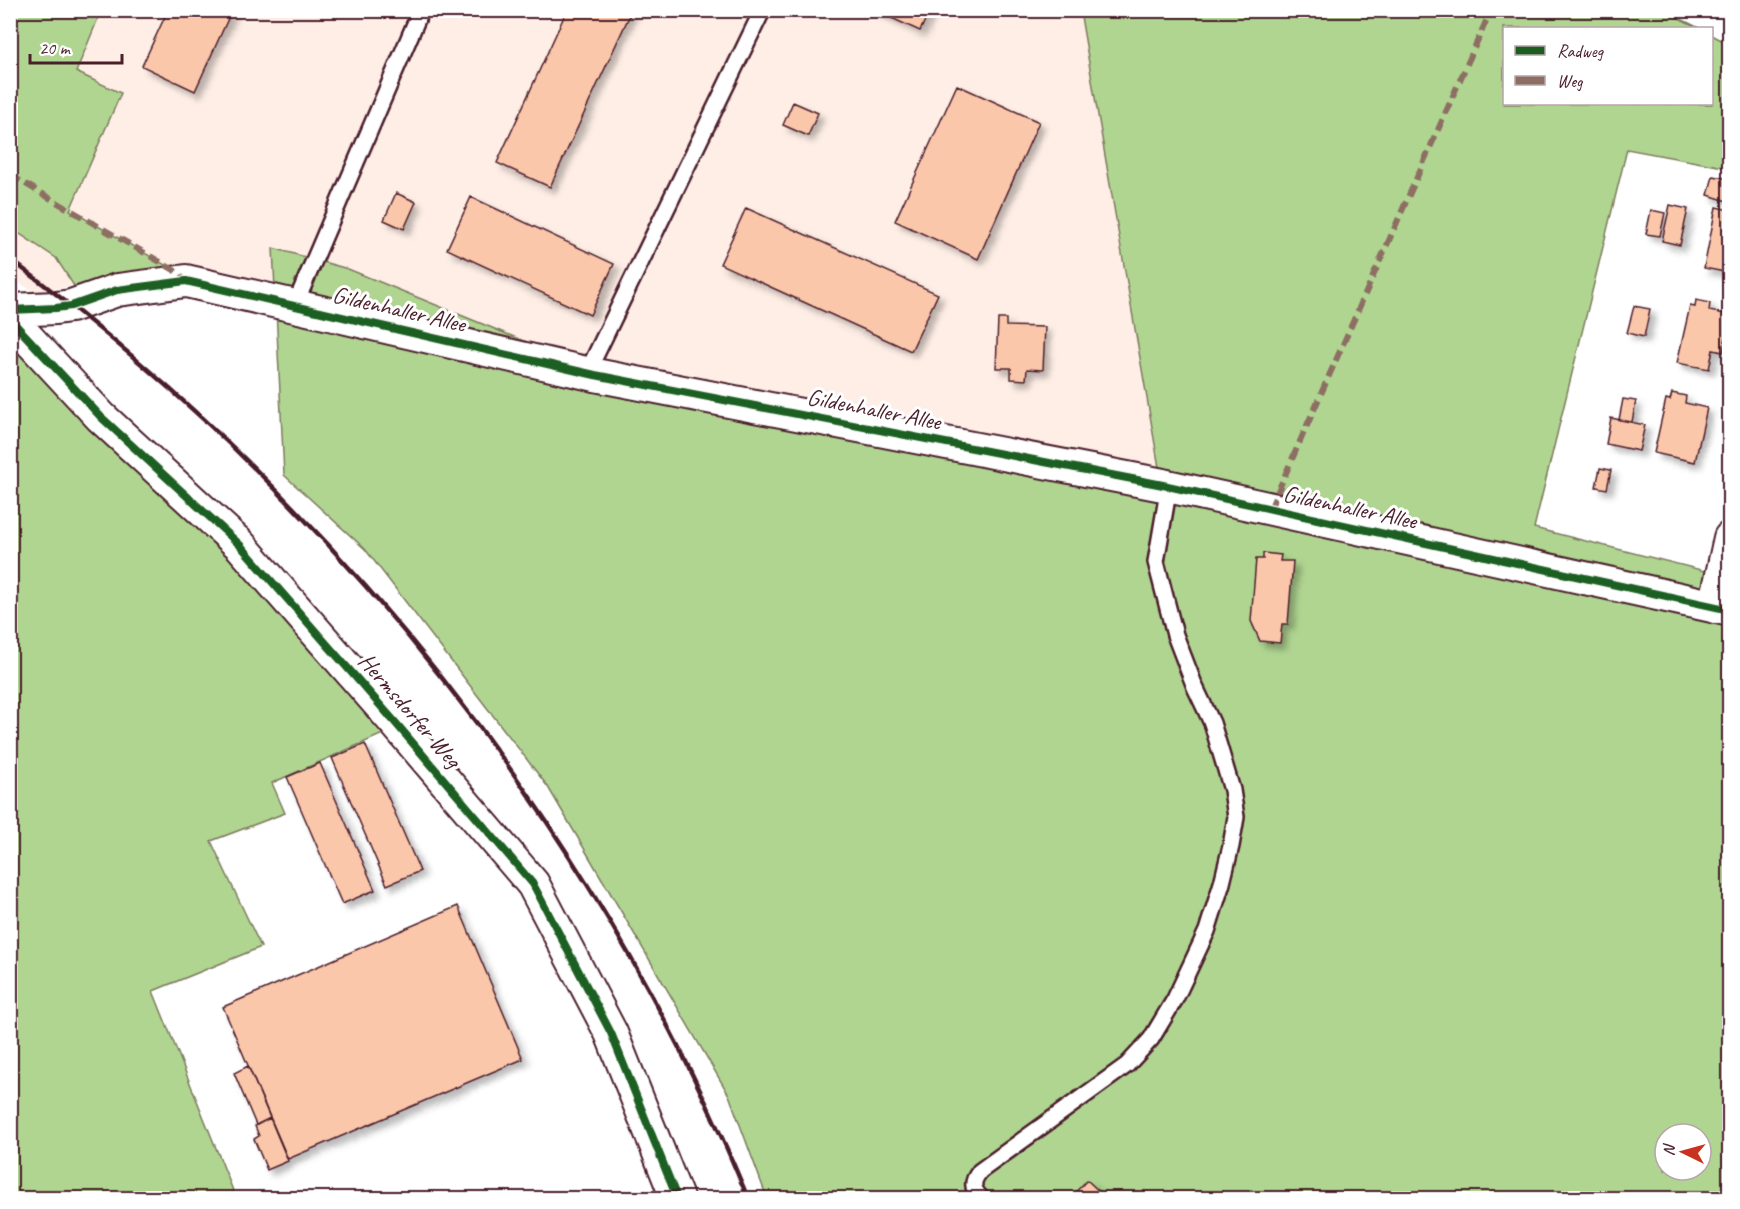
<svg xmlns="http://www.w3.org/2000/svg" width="1740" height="1209" font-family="Caveat,sans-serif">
<defs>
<filter id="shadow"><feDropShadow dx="5.5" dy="5.5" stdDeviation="3" flood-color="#0004"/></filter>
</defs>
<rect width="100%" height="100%" fill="#fff"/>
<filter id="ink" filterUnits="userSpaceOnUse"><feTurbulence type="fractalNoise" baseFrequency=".0167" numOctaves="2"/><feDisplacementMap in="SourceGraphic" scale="12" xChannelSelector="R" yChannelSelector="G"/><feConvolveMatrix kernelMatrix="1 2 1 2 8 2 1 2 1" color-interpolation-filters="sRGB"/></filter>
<g filter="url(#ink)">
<!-- built -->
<path fill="#feeee6" d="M 101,11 L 1080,11 L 1161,480 L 174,270 L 70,210 L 121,93 L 76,73 Z
M 11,228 L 56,258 L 74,286 L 34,292 L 11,278 Z"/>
<!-- green -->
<path fill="#b0d591" stroke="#7d7a5e" stroke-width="1.5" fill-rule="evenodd" d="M 1663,10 L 1699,28 L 1504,28 L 1504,104 L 1712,104 L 1712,35 L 1729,44 L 1729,168 L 1627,149 L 1534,528 L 1729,577 L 1729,1198 L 767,1198 L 729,1095 L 548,787 L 365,549 L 284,475 L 273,248 L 348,269 L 600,372 L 1161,479 L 1080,11 ZM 1665,1134 L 1701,1134 L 1701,1170 L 1665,1170 Z
M 10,11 L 101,11 L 76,72 L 121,93 L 70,210 L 174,270 L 74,286 L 56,258 L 11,228 Z
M 10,333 L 237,553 L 392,730 L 272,783 L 285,813 L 211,841 L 261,947 L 153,991 L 236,1198 L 11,1198 Z"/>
<!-- building -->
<path fill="#fbc7ab" stroke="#4a1f2b" stroke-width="1.5" filter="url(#shadow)" d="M 168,10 L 232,10 L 195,91 L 142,66 Z
M 567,10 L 632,10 L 550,187 L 497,163 Z
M 874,10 L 930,10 L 920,31 Z
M 957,85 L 1039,122 L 978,259 L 895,221 Z
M 793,102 L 818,113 L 808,136 L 783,125 Z
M 1713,176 L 1730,179 L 1727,201 L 1708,195 Z
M 396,193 L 416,202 L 404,229 L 384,220 Z
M 471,197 L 614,264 L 590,315 L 447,249 Z
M 1670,205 L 1688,209 L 1680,245 L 1662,241 Z
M 1716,207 L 1730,210 L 1730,273 L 1704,268 Z
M 746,208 L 938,294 L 911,351 L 720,264 Z
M 1651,210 L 1665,213 L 1660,236 L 1646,234 Z
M 1696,300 L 1710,303 L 1709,311 L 1730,315 L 1723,352 L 1713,350 L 1709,369 L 1677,363 L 1690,306 L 1695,307 Z
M 1634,306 L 1650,309 L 1644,337 L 1627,333 Z
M 998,319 L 1006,319 L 1006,326 L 1045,327 L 1043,370 L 1027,369 L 1026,380 L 1011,379 L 1011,368 L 996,368 Z
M 1672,393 L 1686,396 L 1685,403 L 1707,408 L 1695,462 L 1654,453 L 1666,399 L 1670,400 Z
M 1623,399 L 1636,401 L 1632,422 L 1619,420 Z
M 1611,418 L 1645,425 L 1639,451 L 1606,444 Z
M 1600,468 L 1611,470 L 1607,489 L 1596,487 Z
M 1263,553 L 1281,555 L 1280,561 L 1293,561 L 1288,624 L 1282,624 L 1280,643 L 1260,641 L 1251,621 L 1256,559 L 1263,559 Z
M 365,744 L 420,871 L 387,885 L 332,758 Z
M 320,763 L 375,890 L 342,904 L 287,777 Z
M 458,906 L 523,1059 L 288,1159 L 223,1007 Z
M 248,1066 L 270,1118 L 256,1125 L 234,1073 Z
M 270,1118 L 288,1161 L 267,1170 L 254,1139 L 259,1136 L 255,1126 Z
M 1087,1180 L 1106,1198 L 1070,1198 Z"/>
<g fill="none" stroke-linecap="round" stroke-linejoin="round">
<defs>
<path id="lane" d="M 295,305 L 421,10
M 587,373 L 762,11
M 981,1198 C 971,1188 972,1181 980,1171 L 1127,1065 L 1151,1039 L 1175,999 L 1207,931 L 1222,883 L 1231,846 L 1236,817 L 1232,790 L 1212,723 L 1195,687 L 1175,635 L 1156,562 L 1169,486"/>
<path id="street" d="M 10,310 L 56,308 L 71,306 L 117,290 L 186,281 L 595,375 L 1163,485 L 1730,610
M 10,319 L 101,417 L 240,545 L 394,721 L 533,884 L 611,1033 L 677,1198
M 1715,607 L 1730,538"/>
</defs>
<!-- lane casing -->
<use href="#lane" stroke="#4a1f2b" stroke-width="20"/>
<!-- street casing -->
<use href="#street" stroke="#4a1f2b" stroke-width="36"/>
<!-- lane -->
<use href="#lane" stroke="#fff" stroke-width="15"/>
<!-- street -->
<use href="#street" stroke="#fff" stroke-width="32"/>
<!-- rail -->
<path stroke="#4a1f2b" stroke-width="4.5" d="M 10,259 C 333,498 595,827 748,1198"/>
<!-- quiet -->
<path stroke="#8d6e63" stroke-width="6" stroke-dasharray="12 6" stroke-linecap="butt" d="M 10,175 L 174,270 L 186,281
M 1270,509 L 1491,10"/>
<defs>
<path id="cycleway" d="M 10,310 L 56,308 L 71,306 L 117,290 L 186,281 L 595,375 L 1163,485 L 1730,610
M 10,319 L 101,417 L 240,545 L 394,721 L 533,884 L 611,1033 L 677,1198"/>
</defs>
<!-- cycleway casing -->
<use href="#cycleway" stroke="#fff" stroke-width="11"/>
<!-- cycleway -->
<use href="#cycleway" stroke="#1b5e20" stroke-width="8"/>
</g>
</g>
<g text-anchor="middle" stroke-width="6" stroke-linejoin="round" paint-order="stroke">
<!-- street labels -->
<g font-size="24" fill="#4a1f2b" stroke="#fff">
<text transform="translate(399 309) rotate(13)" y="8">Gildenhaller Allee</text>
<text transform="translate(874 409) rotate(11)" y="8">Gildenhaller Allee</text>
<text transform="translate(1350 507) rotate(12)" y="8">Gildenhaller Allee</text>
<text transform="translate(410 710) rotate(49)" y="8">Hermsdorfer Weg</text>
</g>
</g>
<!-- margin -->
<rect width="1740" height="1209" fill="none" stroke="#fff" stroke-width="36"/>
<rect x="18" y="18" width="1704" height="1173" fill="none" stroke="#4a1f2b" stroke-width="2" filter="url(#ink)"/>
<!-- legend -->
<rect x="1503" y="27" width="210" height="78" fill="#ffffff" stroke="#b7a5aa" stroke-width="1.5"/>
<rect x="1515" y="46" width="30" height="9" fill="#1b5e20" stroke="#b7a5aa" stroke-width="1.5"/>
<text x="1557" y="57" font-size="18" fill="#4a1f2b">Radweg</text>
<rect x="1515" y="76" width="30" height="9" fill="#8d6e63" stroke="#b7a5aa" stroke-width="1.5"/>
<text x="1557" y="87" font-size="18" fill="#4a1f2b">Weg</text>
<!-- north arrow -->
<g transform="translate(1683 1152) rotate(275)"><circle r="28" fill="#ffffff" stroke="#b7a5aa" stroke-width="1.5"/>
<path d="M0-4.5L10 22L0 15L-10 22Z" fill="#c8321e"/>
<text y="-9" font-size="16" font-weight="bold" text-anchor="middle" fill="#4a1f2b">N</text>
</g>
<!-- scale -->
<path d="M30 54v9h92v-9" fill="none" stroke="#4a1f2b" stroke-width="3"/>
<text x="39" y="54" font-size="18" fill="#4a1f2b" stroke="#ffffff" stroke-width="4.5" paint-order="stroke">20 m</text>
</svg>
